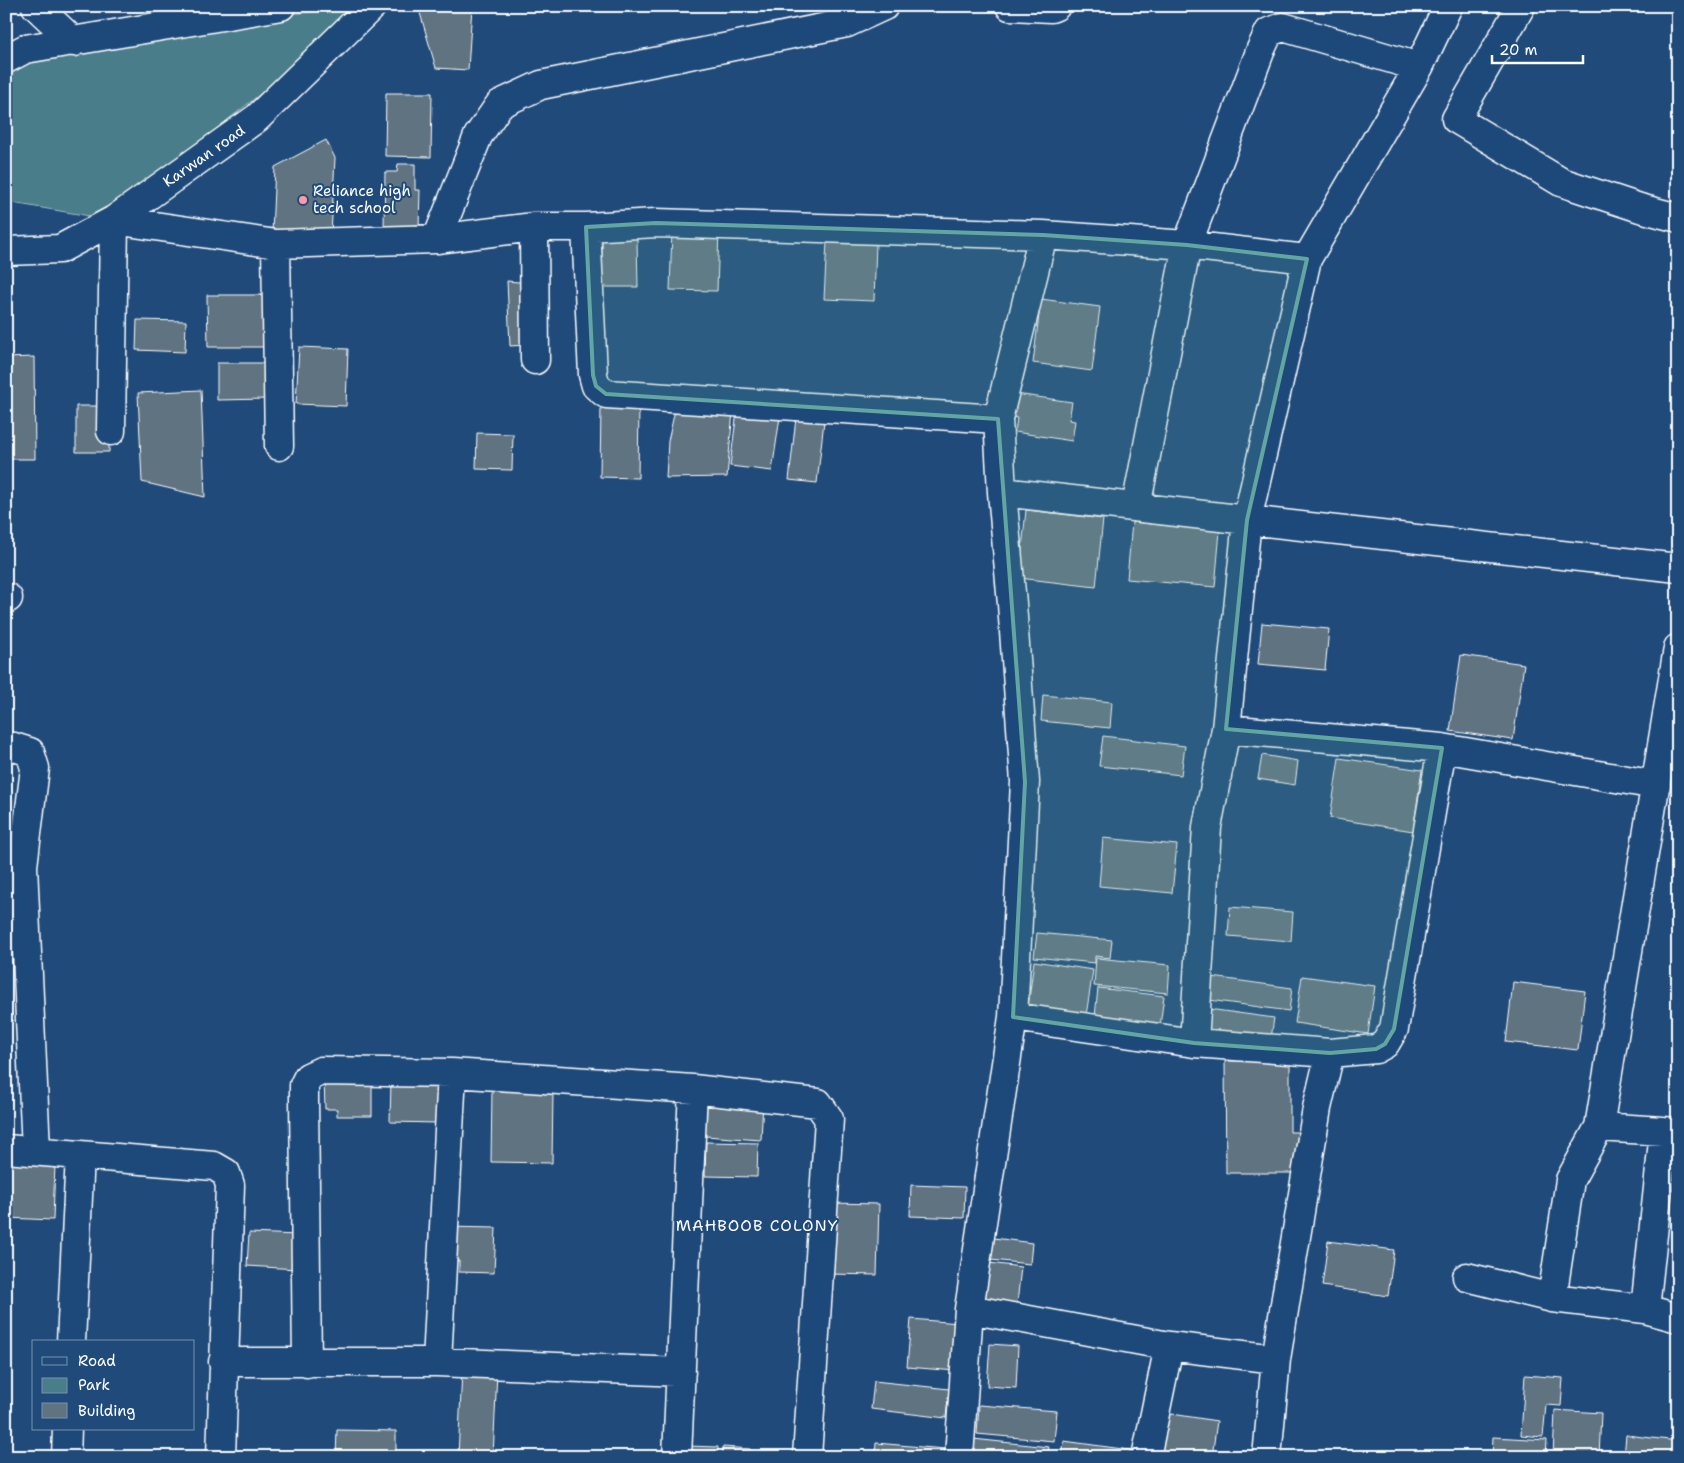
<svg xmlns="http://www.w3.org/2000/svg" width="1684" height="1463" font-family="'Shantell Sans',sans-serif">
<rect width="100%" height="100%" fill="#1f4a7a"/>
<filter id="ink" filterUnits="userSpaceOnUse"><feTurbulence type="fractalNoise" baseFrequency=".02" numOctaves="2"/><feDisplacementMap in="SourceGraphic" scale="10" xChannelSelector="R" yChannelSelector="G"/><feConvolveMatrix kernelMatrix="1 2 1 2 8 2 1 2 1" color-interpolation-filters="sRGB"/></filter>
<g filter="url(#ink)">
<!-- green -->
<path fill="#497d8a" stroke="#a4bec4" d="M 372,6 L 221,125 L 114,220 L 6,202 L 6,74 L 94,33 Z"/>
<!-- building -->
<path fill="#607381" stroke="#fff" d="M 418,6 L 472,6 L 468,70 L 436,68 Z
M 386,93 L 432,93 L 431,157 L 385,156 Z
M 326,140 L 335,158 L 331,235 L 272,232 L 275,167 Z
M 398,164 L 415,164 L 415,190 L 420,190 L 419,228 L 384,227 L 385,172 L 397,172 Z
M 672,229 L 719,230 L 717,291 L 670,290 Z
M 637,238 L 638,287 L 602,287 L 602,239 Z
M 827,241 L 876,243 L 874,301 L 824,299 Z
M 507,281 L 530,283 L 527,345 L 510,346 Z
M 207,295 L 263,295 L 264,347 L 208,347 Z
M 1041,299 L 1100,307 L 1092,371 L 1033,363 Z
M 137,320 L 186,321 L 185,352 L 136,350 Z
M 299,347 L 348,349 L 346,406 L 296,404 Z
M 34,357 L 35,459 L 6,459 L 6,358 Z
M 217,363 L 269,363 L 269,399 L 217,400 Z
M 201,390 L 205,497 L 142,482 L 138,393 Z
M 1016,394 L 1072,402 L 1069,420 L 1075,421 L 1072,441 L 1015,432 L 1017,418 L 1012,417 Z
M 601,405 L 639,406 L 638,478 L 600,477 Z
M 76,406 L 109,406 L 109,452 L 76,452 Z
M 676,406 L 733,411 L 727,477 L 666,478 L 668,441 Z
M 737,411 L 780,417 L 772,471 L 730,466 Z
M 796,418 L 824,421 L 817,483 L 789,480 Z
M 477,433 L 513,434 L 512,470 L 476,469 Z
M 1026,510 L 1103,519 L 1096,587 L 1019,578 Z
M 1132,522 L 1220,531 L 1215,587 L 1127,579 Z
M 1262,623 L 1329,629 L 1325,670 L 1258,664 Z
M 1461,655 L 1524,664 L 1513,740 L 1450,731 Z
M 1043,695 L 1112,702 L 1110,728 L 1041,721 Z
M 1103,736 L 1185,746 L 1181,775 L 1099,766 Z
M 1262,755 L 1298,761 L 1295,785 L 1258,779 Z
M 1339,758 L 1422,770 L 1413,831 L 1330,818 Z
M 1103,838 L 1177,845 L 1172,893 L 1099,886 Z
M 1230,907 L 1293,912 L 1291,941 L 1228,936 Z
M 1037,933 L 1112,940 L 1110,958 L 1095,956 L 1095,963 L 1034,957 Z
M 1096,958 L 1170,965 L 1168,993 L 1094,986 Z
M 1034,961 L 1093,970 L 1086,1016 L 1028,1007 Z
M 1302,976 L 1375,986 L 1368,1034 L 1295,1023 Z
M 1212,977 L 1292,988 L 1289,1011 L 1209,1000 Z
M 1513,982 L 1585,991 L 1578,1050 L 1506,1042 Z
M 1098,988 L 1164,996 L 1159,1034 L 1094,1026 Z
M 1201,1008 L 1274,1018 L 1270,1046 L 1197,1035 Z
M 1290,1060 L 1290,1132 L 1298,1132 L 1298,1173 L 1226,1173 L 1225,1061 Z
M 324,1078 L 372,1078 L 372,1116 L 337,1116 L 337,1109 L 325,1109 Z
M 391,1080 L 439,1081 L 438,1123 L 390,1122 Z
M 492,1090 L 553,1091 L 552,1163 L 491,1162 Z
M 707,1098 L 763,1101 L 761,1140 L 705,1136 Z
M 706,1142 L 758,1143 L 757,1177 L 705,1176 Z
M 6,1163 L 55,1164 L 53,1220 L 6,1218 Z
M 911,1185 L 965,1187 L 964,1218 L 910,1216 Z
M 830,1203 L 879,1204 L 877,1275 L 829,1274 Z
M 446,1227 L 496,1228 L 494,1273 L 459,1272 L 459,1261 L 445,1260 Z
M 249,1233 L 298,1235 L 297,1269 L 247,1266 Z
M 994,1238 L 1032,1243 L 1030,1264 L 991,1260 Z
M 1328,1241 L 1394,1250 L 1388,1296 L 1322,1286 Z
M 981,1262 L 1021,1267 L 1016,1313 L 975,1308 Z
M 911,1319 L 959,1323 L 956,1371 L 907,1367 Z
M 990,1344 L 1018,1346 L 1016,1388 L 987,1386 Z
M 462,1370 L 497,1372 L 493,1457 L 458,1457 Z
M 1525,1375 L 1563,1378 L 1561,1406 L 1546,1405 L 1543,1437 L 1521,1435 Z
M 874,1381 L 949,1389 L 946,1418 L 871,1409 Z
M 979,1405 L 1057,1411 L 1054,1441 L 977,1434 Z
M 1555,1410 L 1601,1413 L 1599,1457 L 1553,1457 Z
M 1159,1412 L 1217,1421 L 1212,1457 L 1166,1457 L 1153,1455 Z
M 337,1430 L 396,1431 L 396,1457 L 336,1457 Z
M 1626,1435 L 1678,1441 L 1678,1457 L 1624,1457 Z
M 1493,1437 L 1547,1440 L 1546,1457 L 1492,1457 Z
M 973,1439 L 1049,1447 L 1047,1457 L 971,1457 Z
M 1064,1441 L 1130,1450 L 1130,1457 L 1062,1457 Z
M 876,1443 L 945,1449 L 945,1457 L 875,1457 Z
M 687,1446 L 718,1447 L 717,1457 L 686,1457 Z
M 723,1447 L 750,1449 L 750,1457 L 722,1457 Z"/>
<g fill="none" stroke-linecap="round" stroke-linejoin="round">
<defs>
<path id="minor" d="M 36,6 L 74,42
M 1010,6 L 1051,8 L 1056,6
M 1521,6 L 1456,119 L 1561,182 L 1640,208 L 1678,218
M 6,59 L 25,49 L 281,6
M 114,220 L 276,244 L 437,239 L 534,227 L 586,227 L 656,223 L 1043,235
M 534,227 L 535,360
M 586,227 L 593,375 L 596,386 L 606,394 L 998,419
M 1043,235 L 1187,245 L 1307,259 L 1247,520 L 1002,492 L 998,419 Z
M 437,239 L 478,136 L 500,104 L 541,85 L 847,23 L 884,6
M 276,244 L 279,446
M 6,251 L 60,249 L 114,220 L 257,118 L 372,6
M 1307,259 L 1419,67 L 1448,6
M 111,431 L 114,220
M 1136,507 L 1187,245 L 1261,49 L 1269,32 L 1283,27 L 1419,67
M 6,598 L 8,598
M 1226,729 L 1442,748 L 1656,785
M 6,746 L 14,747 L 30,752 L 35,768 L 23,866 L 36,1150
M 1013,1017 L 1194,1043
M 1330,1053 L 1376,1049 L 1385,1044 L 1394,1029 L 1442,748
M 1599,1127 L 1678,1132
M 6,1149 L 80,1155 L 71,1342
M 80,1155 L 214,1166 L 226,1173 L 230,1185 L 221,1457
M 1467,1277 L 1552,1298 L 1570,1180 L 1599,1127 L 1678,648
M 1552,1298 L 1645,1309 L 1678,1318
M 969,1309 L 1169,1346 L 1276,1359
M 1645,1309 L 1664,1132
M 223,1362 L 437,1362 L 681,1372
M 437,1362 L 452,1073
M 307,1363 L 304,1099 L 304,1085 L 308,1077 L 321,1071 L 452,1073 L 693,1089 L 818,1103 L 829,1119 L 807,1457
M 66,1457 L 67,1429
M 677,1457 L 693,1089
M 959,1457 L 969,1309 L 1013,1017 L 1025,782 L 1012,604 L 1002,492
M 1146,1457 L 1169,1346
M 1267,1457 L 1276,1359 L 1317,1108 L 1330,1053 L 1194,1043 L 1207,827 L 1226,729 L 1247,520 L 1678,568"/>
</defs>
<!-- minor casing -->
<use href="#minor" stroke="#fff" stroke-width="31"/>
<!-- minor -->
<use href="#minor" stroke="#1f4a7a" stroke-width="28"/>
</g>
</g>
<!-- marked area -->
<path fill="#63a6a1" fill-opacity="0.2" stroke="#63a6a1" stroke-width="4" stroke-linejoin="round" d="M 656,223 L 1043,235 L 1187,245 L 1307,259 L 1247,520 L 1226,729 L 1442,748 L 1394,1029 L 1385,1044 L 1376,1049 L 1330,1053 L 1194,1043 L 1013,1017 L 1025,782 L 998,419 L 606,394 L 596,386 L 593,375 L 586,227 Z"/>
<!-- markers -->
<circle fill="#ff9aa2" stroke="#1f4a7a" stroke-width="2" cx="303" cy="200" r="5"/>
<g text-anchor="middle" stroke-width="4" stroke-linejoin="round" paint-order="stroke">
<!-- street labels -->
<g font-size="15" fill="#fff" stroke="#1f4a7a">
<text transform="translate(204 156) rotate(-35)" y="5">Karwan road</text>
</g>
<!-- poi labels -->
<g font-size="15" fill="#fff" stroke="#1f4a7a" text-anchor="start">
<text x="313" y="196">Reliance high<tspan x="313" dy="17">tech school</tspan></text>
</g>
<!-- neighbourhood labels -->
<g font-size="16" letter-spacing="1" fill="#fff" stroke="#1f4a7a">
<text x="757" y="1231">MAHBOOB COLONY</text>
</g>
</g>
<!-- margin -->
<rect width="1684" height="1463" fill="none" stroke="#1f4a7a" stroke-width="25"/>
<rect x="12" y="12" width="1659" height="1438" fill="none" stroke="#fff" stroke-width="2" filter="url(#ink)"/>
<!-- legend -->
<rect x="32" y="1340" width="162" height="90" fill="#1f4a7a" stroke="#7992af"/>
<rect x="42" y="1357" width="25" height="8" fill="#1f4a7a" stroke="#7992af"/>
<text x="78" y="1366" font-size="15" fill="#ffffff">Road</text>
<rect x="42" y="1378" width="25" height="15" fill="#497d8a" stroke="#7992af"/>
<text x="78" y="1390" font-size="15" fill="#ffffff">Park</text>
<rect x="42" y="1403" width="25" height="15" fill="#607381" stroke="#7992af"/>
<text x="78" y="1416" font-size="15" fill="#ffffff">Building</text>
<!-- scale -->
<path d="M1492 55v8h91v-8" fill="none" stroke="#ffffff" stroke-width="2.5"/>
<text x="1499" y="55" font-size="15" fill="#ffffff" stroke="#1f4a7a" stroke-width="4" paint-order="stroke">20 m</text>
</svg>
